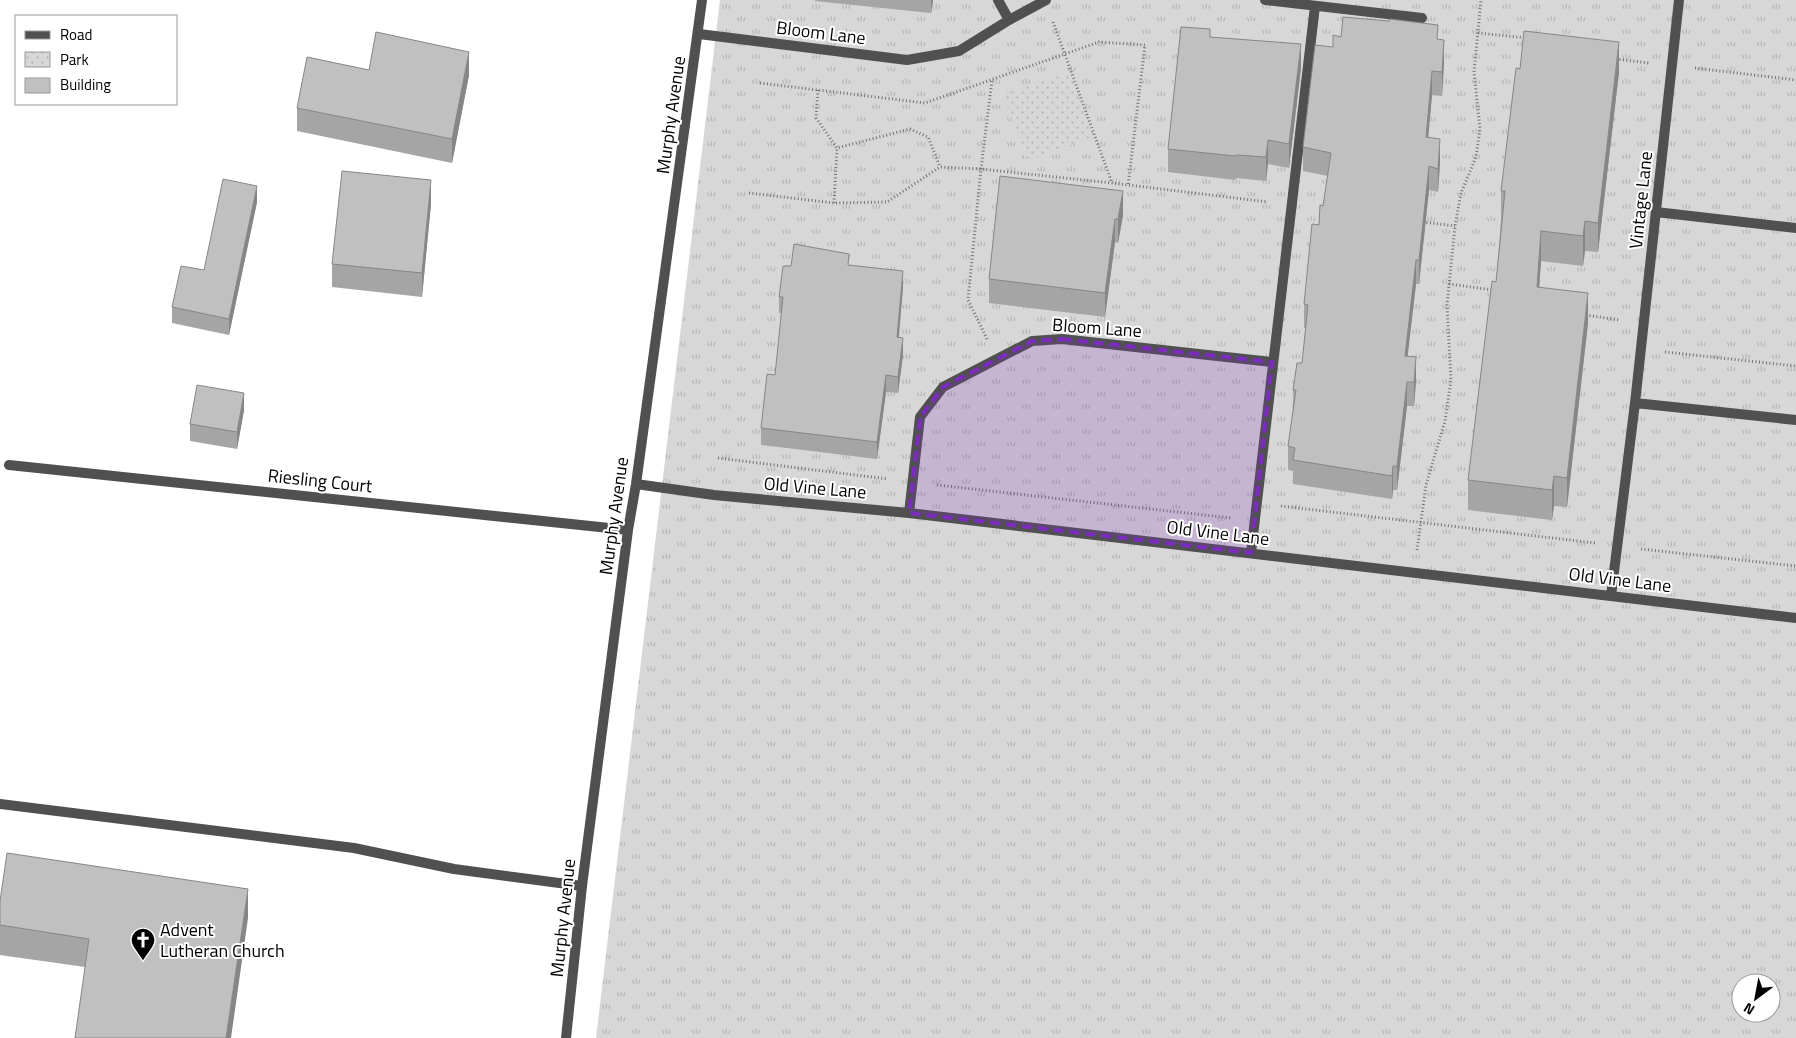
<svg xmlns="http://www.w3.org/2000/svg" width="1796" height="1038" font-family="'Titillium Web',sans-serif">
<defs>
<pattern id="grass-tufts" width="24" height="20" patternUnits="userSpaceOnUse" patternTransform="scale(1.25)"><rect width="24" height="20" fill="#d7d7d7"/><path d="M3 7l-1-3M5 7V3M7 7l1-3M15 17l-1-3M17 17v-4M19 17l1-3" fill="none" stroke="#b7b7b7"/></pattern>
<pattern id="park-dots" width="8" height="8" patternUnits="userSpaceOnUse" patternTransform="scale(1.25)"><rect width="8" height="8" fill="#d7d7d7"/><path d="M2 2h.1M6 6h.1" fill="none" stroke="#b7b7b7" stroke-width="1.8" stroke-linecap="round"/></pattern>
</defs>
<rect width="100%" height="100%" fill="#fff"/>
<!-- grass -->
<path fill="url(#grass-tufts)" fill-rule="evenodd" d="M 720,0 L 1796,0 L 1796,1038 L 596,1038 ZM 1741,983 L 1771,983 L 1771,1013 L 1741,1013 Z"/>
<!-- park -->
<path fill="url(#park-dots)" d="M 1070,71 L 1095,136 L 1027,161 L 1003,95 Z"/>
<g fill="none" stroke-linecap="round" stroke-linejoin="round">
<!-- path -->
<path stroke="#727272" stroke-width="3" stroke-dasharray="1 2.5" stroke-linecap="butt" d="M 1053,22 L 1112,183
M 1478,33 L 1527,38
M 1616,59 L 1649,63
M 1695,68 L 1796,80
M 760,83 L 925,103 L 1099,42 L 1145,45 L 1128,186
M 818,90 L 816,118 L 837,148 L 910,129 L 928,137 L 940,167
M 749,193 L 834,203 L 887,202 L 940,167 L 981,169 L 1112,183 L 1268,202
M 834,203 L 837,148
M 1423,222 L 1455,226
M 1449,284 L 1493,290
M 1586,315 L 1619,320
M 987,339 L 968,300 L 981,169 L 992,80
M 1665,352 L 1796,366
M 718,458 L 888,479
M 937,485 L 1231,518
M 1281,506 L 1595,543
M 1641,549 L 1796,566
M 1417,550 L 1426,485 L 1445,421 L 1451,380 L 1447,305 L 1455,226 L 1461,193 L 1476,157 L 1480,129 L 1474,72 L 1481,0"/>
<!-- lane -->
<path stroke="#505050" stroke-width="10" d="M 0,804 L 354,848 L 454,869 L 582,886"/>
<!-- street -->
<path stroke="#505050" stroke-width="10" d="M 998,0 L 1009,20
M 1265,0 L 1422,18
M 699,34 L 907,60 L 959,51 L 1009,20 L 1046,0
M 1656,212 L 1796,228
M 1635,403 L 1796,420
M 9,465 L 628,530
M 636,484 L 714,495 L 909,513 L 1796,618
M 909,513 L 920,417 L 943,387 L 1032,341 L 1062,339 L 1272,362
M 1251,553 L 1315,6
M 1611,596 L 1635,403 L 1679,0
M 566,1038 L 582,886 L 628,530 L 636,484 L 702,0"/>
</g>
<!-- wall -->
<path fill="#a5a5a5" d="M 815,0 L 933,0 L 931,13 L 815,1 Z
M 1210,37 L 1301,68 L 1289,168 L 1268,164 L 1266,181 L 1236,178 L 1235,180 L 1168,172 L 1168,149 Z
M 1341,37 L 1438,39 L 1444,63 L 1442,96 L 1432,95 L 1428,137 L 1440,163 L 1438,192 L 1429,190 L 1419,284 L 1416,284 L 1407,356 L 1416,381 L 1414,406 L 1407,406 L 1397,490 L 1393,490 L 1392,499 L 1293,484 L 1293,471 L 1288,470 L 1288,446 L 1293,410 L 1293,390 L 1302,363 L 1306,328 L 1304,328 L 1304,304 L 1323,206 L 1328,176 L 1303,171 L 1303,147 L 1333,47 Z
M 1520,69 L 1619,72 L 1598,252 L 1585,251 L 1583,266 L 1541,261 L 1539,287 L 1588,323 L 1567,507 L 1554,506 L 1552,520 L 1468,510 L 1468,480 L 1496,282 L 1501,220 L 1501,191 Z
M 369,70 L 469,75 L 452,163 L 297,131 L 297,108 Z
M 257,202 L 229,335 L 172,323 L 172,307 L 204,270 Z
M 431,204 L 422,297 L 332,287 L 332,264 Z
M 1123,215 L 1118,243 L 1115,242 L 1105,317 L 989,303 L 989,279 Z
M 849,266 L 903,287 L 899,338 L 903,355 L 898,393 L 886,392 L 877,459 L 761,445 L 761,428 L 775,375 L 782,313 L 779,313 L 779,297 Z
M 244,410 L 237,449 L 190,441 L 190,424 Z
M 0,901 L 248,918 L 85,967 L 0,955 Z"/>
<!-- shaded-wall -->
<path fill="#868686" d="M 931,0 L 933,0 L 931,13 Z
M 1444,40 L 1444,63 L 1442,96 L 1442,72 Z
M 1619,42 L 1619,72 L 1598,252 L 1598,223 Z
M 1301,44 L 1301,68 L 1289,168 L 1289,144 Z
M 469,52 L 469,75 L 452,163 L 452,139 Z
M 1432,71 L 1432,95 L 1426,161 L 1426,137 Z
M 1440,139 L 1440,163 L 1438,192 L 1438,169 Z
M 1268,140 L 1268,164 L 1266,181 L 1266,157 Z
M 1429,166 L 1429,190 L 1419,284 L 1419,260 Z
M 431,180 L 431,204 L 422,297 L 422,273 Z
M 257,186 L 257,202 L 229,335 L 229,319 Z
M 1123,191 L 1123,215 L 1118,243 L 1118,219 Z
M 1115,219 L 1115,242 L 1105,317 L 1105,293 Z
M 1585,221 L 1585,251 L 1583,266 L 1583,236 Z
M 1541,231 L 1541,261 L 1537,317 L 1537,287 Z
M 1416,260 L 1416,284 L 1405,379 L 1405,356 Z
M 903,271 L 903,287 L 897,354 L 897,337 Z
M 1588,293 L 1588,323 L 1567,507 L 1567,478 Z
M 903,338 L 903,355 L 898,393 L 898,377 Z
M 1416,357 L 1416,381 L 1414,406 L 1414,382 Z
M 886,375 L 886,392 L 877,459 L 877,442 Z
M 1407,382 L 1407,406 L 1397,490 L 1397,466 Z
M 244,393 L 244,410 L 237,449 L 237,432 Z
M 1393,466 L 1393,490 L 1392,499 L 1392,476 Z
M 1554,476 L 1554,506 L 1552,520 L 1552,490 Z
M 248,889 L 248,918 L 231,1038 L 226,1038 Z"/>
<!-- building -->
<path fill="#c0c0c0" stroke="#868686" d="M 1343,17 L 1389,21 L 1390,19 L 1438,25 L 1437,39 L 1444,40 L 1442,72 L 1432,71 L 1426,137 L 1440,139 L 1438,169 L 1429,166 L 1419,260 L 1416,260 L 1405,356 L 1416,357 L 1414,382 L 1407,382 L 1397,466 L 1393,466 L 1392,476 L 1293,460 L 1295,448 L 1288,446 L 1296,390 L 1293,390 L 1297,363 L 1302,363 L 1308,305 L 1304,304 L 1312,224 L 1319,225 L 1320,205 L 1323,206 L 1331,153 L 1303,147 L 1315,45 L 1333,47 L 1333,35 L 1341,37 Z
M 1181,27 L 1210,29 L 1210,37 L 1301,44 L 1289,144 L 1268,140 L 1266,157 L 1236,155 L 1235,156 L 1168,149 Z
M 1524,31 L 1619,42 L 1598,223 L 1585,221 L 1583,236 L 1541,231 L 1537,287 L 1588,293 L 1567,478 L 1554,476 L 1552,490 L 1468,480 L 1492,281 L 1496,282 L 1505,191 L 1501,191 L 1516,68 L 1520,69 Z
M 376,32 L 469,52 L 452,139 L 297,108 L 307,57 L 369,70 Z
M 342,171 L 431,180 L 422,273 L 332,264 Z
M 1000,176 L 1123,191 L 1118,219 L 1115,219 L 1105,293 L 989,279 Z
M 223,179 L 257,186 L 229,319 L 172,307 L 181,266 L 204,270 Z
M 794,244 L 849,254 L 848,265 L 903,271 L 897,337 L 903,338 L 898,377 L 886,375 L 877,442 L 761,428 L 767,374 L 775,375 L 783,297 L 779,297 L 783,266 L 791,266 Z
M 197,385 L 244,393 L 237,432 L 190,424 Z
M 7,853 L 248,889 L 226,1038 L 75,1038 L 89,939 L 0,925 L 0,901 Z"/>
<!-- marked area -->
<path fill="#7b2cbf" fill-opacity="0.2" stroke="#7b2cbf" stroke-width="4" stroke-dasharray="10 6" stroke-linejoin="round" d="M 1062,339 L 1272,362 L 1251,553 L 909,513 L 920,417 L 943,387 L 1032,341 Z"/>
<!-- icons -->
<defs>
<symbol id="church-pin" viewBox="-11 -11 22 30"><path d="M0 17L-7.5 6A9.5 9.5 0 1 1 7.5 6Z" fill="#000" stroke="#fff"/><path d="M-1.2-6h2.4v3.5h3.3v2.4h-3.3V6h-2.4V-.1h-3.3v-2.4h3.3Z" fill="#fff"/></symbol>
</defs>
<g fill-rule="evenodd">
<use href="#church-pin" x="129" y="926" width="28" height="38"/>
</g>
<g text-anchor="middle" stroke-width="4" stroke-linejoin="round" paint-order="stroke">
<!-- street labels -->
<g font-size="18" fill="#000" stroke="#fff">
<text transform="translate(821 33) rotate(7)" y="6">Bloom Lane</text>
<text transform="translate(671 115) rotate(-82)" y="6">Murphy Avenue</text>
<text transform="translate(1641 200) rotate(-84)" y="6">Vintage Lane</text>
<text transform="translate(1097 328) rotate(4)" y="6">Bloom Lane</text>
<text transform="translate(320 481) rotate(6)" y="6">Riesling Court</text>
<text transform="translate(815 488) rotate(5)" y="6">Old Vine Lane</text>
<text transform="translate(614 516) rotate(-82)" y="6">Murphy Avenue</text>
<text transform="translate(1218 533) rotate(7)" y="6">Old Vine Lane</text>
<text transform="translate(1620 580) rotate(7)" y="6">Old Vine Lane</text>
<text transform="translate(563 918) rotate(-84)" y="6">Murphy Avenue</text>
</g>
<!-- poi labels -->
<g font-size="18" fill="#000" stroke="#fff" text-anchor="start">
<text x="160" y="936">Advent<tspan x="160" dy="21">Lutheran Church</tspan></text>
</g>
</g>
<!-- legend -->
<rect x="15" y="15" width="162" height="90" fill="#ffffff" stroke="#999999"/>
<rect x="25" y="31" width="25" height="8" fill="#505050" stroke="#999999"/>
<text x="60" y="40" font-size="15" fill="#000000">Road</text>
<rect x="25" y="52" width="25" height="15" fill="url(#park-dots)" stroke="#999999"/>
<text x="60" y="65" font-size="15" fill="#000000">Park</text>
<rect x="25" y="78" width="25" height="15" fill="#c0c0c0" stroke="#999999"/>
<text x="60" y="90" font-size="15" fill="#000000">Building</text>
<!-- north arrow -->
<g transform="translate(1756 998) rotate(212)"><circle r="24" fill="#ffffff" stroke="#999999"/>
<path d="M0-4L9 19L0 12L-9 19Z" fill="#000000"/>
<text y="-8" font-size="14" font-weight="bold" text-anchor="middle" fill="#000000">N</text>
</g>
</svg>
